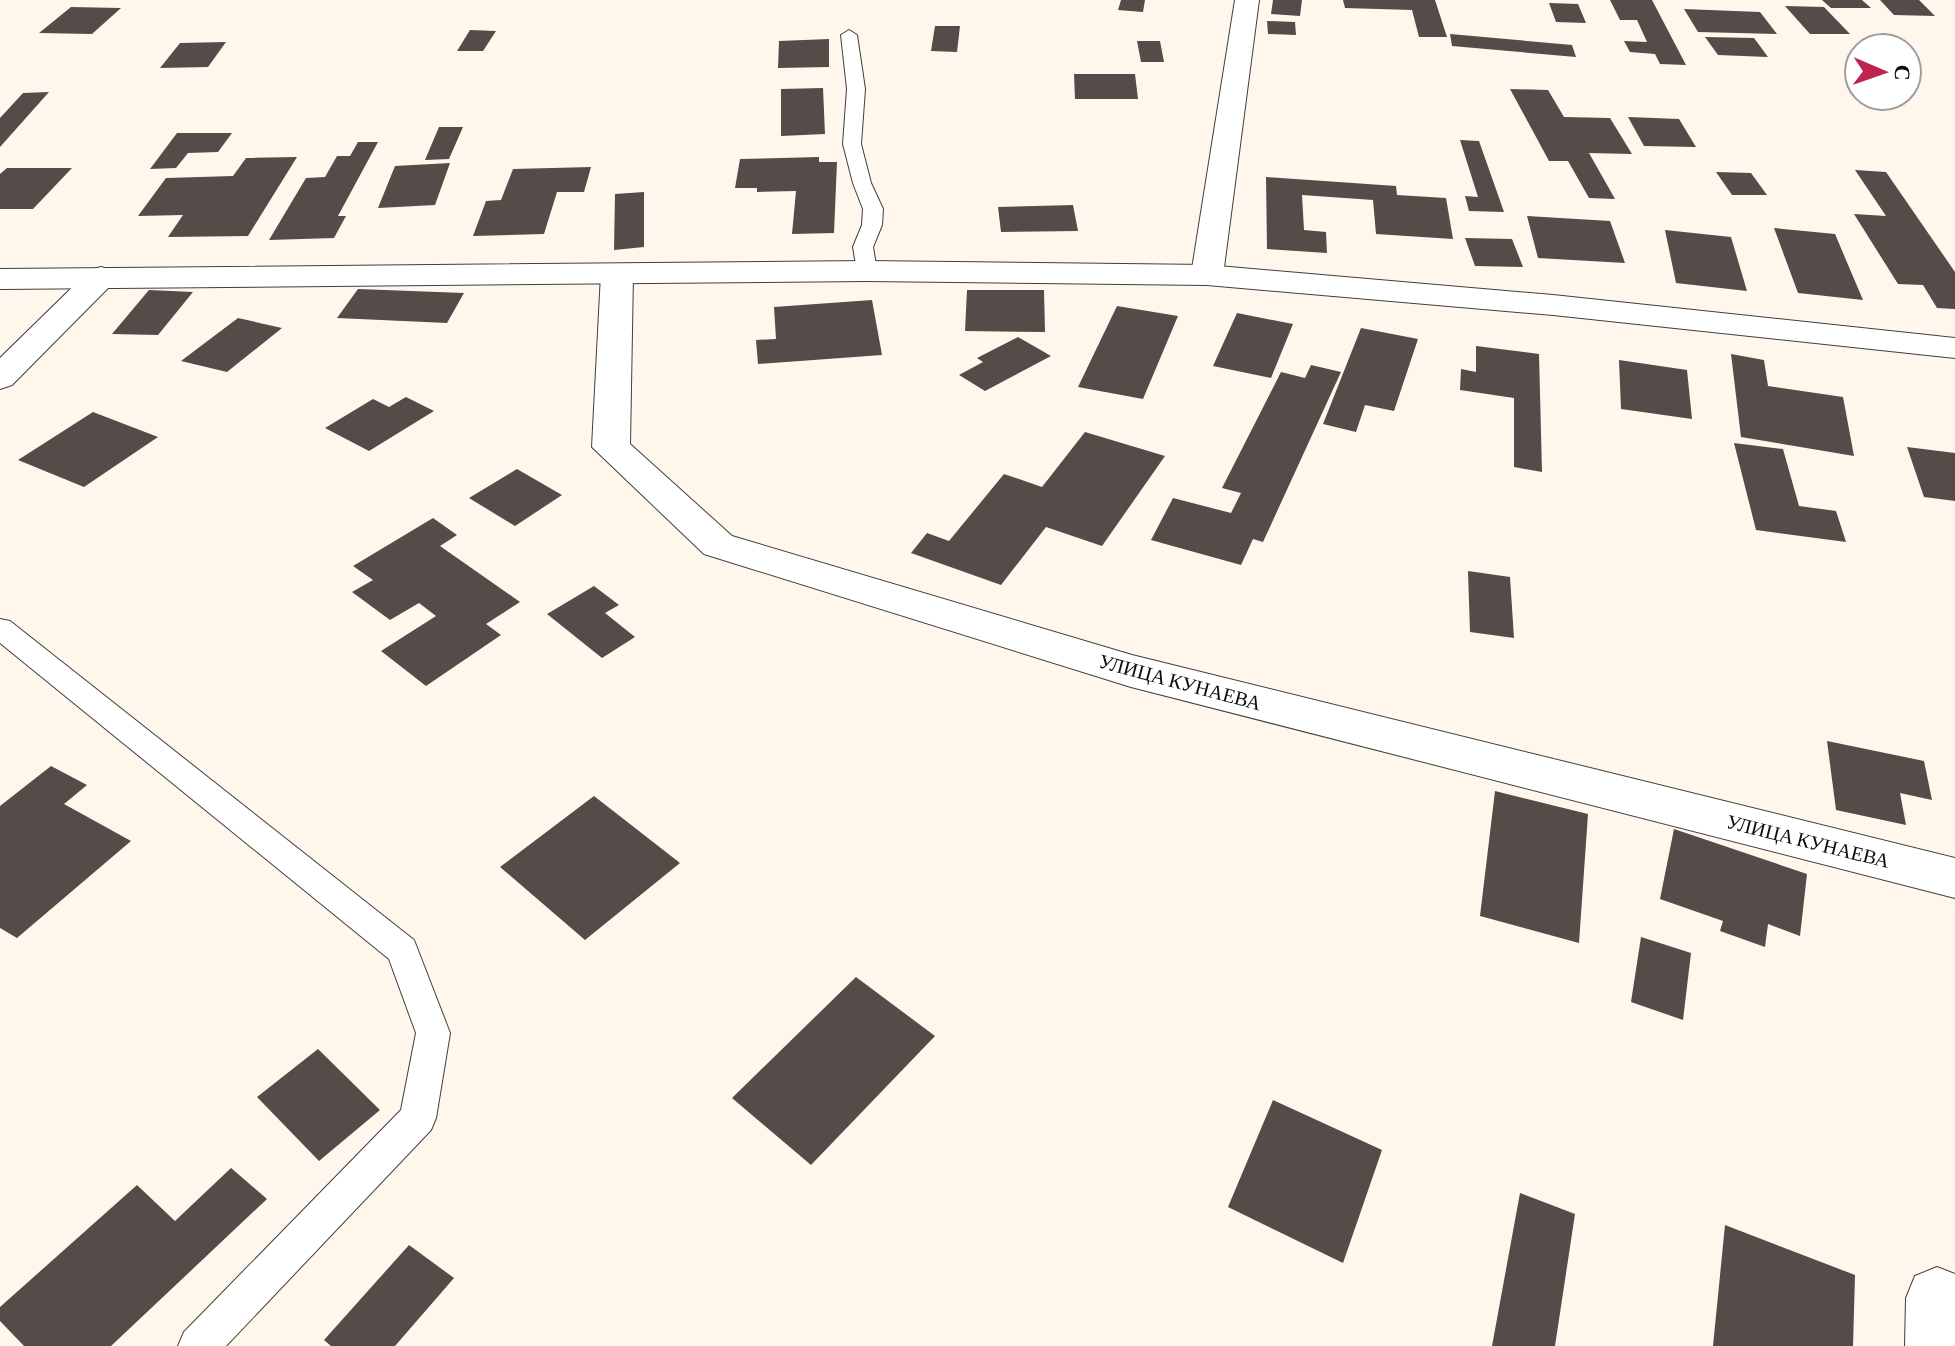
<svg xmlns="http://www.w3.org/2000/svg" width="1955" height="1346" font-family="'Crimson Pro',serif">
<rect width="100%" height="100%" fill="#fff7ec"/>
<!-- building -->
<path fill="#554b49" d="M 1121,0 L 1145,0 L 1143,12 L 1118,10 Z
M 1273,0 L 1302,0 L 1300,16 L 1271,14 Z
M 1343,0 L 1435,0 L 1447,37 L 1419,37 L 1412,10 L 1345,8 Z
M 1610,0 L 1652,0 L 1686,65 L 1660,64 L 1655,54 L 1630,52 L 1624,41 L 1647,42 L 1637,20 L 1620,20 Z
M 1822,0 L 1862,0 L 1871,8 L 1831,8 Z
M 1880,0 L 1919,0 L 1935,16 L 1894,15 Z
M 1549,3 L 1578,4 L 1586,23 L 1556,22 Z
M 1785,6 L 1824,7 L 1850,34 L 1810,34 Z
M 71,7 L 121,8 L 92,34 L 39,33 Z
M 1684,9 L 1760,12 L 1777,34 L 1698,32 Z
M 1267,21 L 1295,22 L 1296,35 L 1268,34 Z
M 935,26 L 960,26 L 957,52 L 931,51 Z
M 470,30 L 496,31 L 483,51 L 457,51 Z
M 1450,34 L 1572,45 L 1576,57 L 1452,46 Z
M 1705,37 L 1754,38 L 1768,57 L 1718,55 Z
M 829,39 L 829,67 L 778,68 L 779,41 Z
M 1137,41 L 1160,41 L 1164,62 L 1141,62 Z
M 226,42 L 208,67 L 160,68 L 180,43 Z
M 1074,74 L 1135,74 L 1138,99 L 1075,99 Z
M 823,88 L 825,134 L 781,136 L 781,89 Z
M 1510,89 L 1548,90 L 1564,117 L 1610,118 L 1632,154 L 1589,153 L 1615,199 L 1589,198 L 1568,161 L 1549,161 Z
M 49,92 L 0,147 L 0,118 L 23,93 Z
M 1628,117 L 1679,119 L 1696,147 L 1644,146 Z
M 439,127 L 463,127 L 449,159 L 425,160 Z
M 177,133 L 232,133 L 218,152 L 188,153 L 176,168 L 150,169 Z
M 1460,140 L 1479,141 L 1504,212 L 1469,211 L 1465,196 L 1478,197 Z
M 358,142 L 378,142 L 338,216 L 346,216 L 334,238 L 269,240 L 306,178 L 325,177 L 337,156 L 350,156 Z
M 297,157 L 248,236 L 168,237 L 183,215 L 138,216 L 166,178 L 233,176 L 246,158 Z
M 819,157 L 819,162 L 837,162 L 834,233 L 792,234 L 796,191 L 757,192 L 757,188 L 735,188 L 740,159 Z
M 450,163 L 435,205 L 378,208 L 395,166 Z
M 591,167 L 584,192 L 557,192 L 544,234 L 473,236 L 486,201 L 501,200 L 513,169 Z
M 7,168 L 72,168 L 33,209 L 0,209 L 0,174 Z
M 1855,170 L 1886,172 L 1955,272 L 1955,309 L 1937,308 L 1923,285 L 1898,284 L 1854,214 L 1886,216 Z
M 1716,172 L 1751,173 L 1767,195 L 1732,195 Z
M 1266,177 L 1396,186 L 1397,195 L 1446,198 L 1453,239 L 1376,234 L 1373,200 L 1302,195 L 1304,230 L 1326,232 L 1327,253 L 1267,249 Z
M 644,192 L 644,247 L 614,250 L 615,194 Z
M 1073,205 L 1078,231 L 1001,232 L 998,207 Z
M 1527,216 L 1610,221 L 1625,263 L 1538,258 Z
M 1774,228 L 1835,234 L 1863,300 L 1798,293 Z
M 1665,230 L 1731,237 L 1747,291 L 1676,283 Z
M 1465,238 L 1512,239 L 1523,267 L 1475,266 Z
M 358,289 L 464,293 L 447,323 L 337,318 Z
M 149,290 L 193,292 L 158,335 L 112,334 Z
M 967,290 L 1044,290 L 1045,332 L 965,331 Z
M 872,300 L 882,355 L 758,364 L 756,340 L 776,339 L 774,307 Z
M 1117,306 L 1178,316 L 1143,399 L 1078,387 Z
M 1237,313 L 1293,324 L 1271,378 L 1213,366 Z
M 238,318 L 282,328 L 227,372 L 181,361 Z
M 1361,328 L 1418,339 L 1394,411 L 1365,405 L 1356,432 L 1323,424 Z
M 1018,337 L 1051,356 L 985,391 L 959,375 L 983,362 L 977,358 Z
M 1476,346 L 1539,354 L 1542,472 L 1514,467 L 1514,398 L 1460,390 L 1461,369 L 1476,372 Z
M 1731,354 L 1764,360 L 1768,386 L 1843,397 L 1854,456 L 1741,437 Z
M 1619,360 L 1687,370 L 1692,419 L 1621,409 Z
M 1311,365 L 1341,372 L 1263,542 L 1253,539 L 1241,565 L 1151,540 L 1173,498 L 1231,513 L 1241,493 L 1222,488 L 1281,372 L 1305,378 Z
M 406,397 L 434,411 L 369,451 L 325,428 L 373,399 L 389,407 Z
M 93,412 L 158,437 L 84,487 L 18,460 Z
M 1085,432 L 1165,456 L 1102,546 L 1046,527 L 1001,585 L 911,553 L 927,533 L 949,541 L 1004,474 L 1042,487 Z
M 1734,443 L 1783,449 L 1799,506 L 1836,511 L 1846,542 L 1756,530 Z
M 1907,447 L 1955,453 L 1955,501 L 1924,497 Z
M 517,469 L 562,495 L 515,526 L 469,498 Z
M 433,518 L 457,535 L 440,546 L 520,602 L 486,624 L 501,635 L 426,686 L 381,651 L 436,616 L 419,603 L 390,620 L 352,592 L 373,580 L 353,566 Z
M 1468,571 L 1510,577 L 1514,638 L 1470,632 Z
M 594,586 L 619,605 L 605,613 L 635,637 L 602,658 L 547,614 Z
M 1827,741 L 1924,761 L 1932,800 L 1900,793 L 1906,825 L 1836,810 Z
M 51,766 L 87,785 L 64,804 L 131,841 L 17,938 L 0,928 L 0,806 Z
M 1495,791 L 1588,814 L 1579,943 L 1480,916 Z
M 594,796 L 680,863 L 585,940 L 500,867 Z
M 1674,829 L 1807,874 L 1800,936 L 1768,924 L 1765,947 L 1720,931 L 1723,921 L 1660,899 Z
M 1641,937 L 1691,953 L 1683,1020 L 1631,1002 Z
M 856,977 L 935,1036 L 811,1165 L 732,1098 Z
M 318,1049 L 380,1110 L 319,1161 L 257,1097 Z
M 1273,1100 L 1382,1150 L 1343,1263 L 1228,1207 Z
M 231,1168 L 267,1199 L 111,1346 L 24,1346 L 0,1321 L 0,1307 L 137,1185 L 175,1221 Z
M 1520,1193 L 1575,1214 L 1555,1346 L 1492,1346 Z
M 1725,1225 L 1855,1275 L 1853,1346 L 1713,1346 Z
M 409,1245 L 454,1278 L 395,1346 L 331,1346 L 324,1340 Z"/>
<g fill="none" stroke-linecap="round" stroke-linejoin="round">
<defs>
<path id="service" d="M 849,30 L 857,35 L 865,89 L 861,144 L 871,183 L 883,209 L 882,225 L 873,247 L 877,271 L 867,277 L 857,271 L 853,247 L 862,225 L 863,209 L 853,183 L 843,144 L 847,89 L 841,35 Z
M 0,619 L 10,621 L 414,940 L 450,1033 L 436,1118 L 431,1130 L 226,1346 L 178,1346 L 184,1332 L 401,1110 L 416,1033 L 389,959 L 0,643 Z"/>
<path id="minor" d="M 1235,0 L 1259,0 L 1223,275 L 1218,282 L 1207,285 L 1196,282 L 1191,275 Z
M 617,264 L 628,267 L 633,274 L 630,444 L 732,536 L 1132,655 L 1955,858 L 1955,898 L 1131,687 L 704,554 L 592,447 L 601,274 L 606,267 Z
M 101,267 L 112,270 L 117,277 L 112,284 L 12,385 L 0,389 L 0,358 L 90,270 Z
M 1937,1267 L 1955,1274 L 1955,1346 L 1905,1346 L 1906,1298 L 1915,1276 Z"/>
<path id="tertiary" d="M 867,261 L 1207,265 L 1553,295 L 1955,338 L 1955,358 L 1553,315 L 1207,285 L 867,281 L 0,289 L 0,269 Z"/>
</defs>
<!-- service casing -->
<use href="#service" stroke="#3f3f3f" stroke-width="2"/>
<!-- minor casing -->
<use href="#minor" stroke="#3f3f3f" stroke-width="2"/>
<!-- tertiary casing -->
<use href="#tertiary" stroke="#3f3f3f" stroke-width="2"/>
<!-- service -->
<use href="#service" fill="#fff" fill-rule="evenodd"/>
<!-- minor -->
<use href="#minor" fill="#fff" fill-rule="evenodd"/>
<!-- tertiary -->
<use href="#tertiary" fill="#fff" fill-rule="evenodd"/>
</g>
<g text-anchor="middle" stroke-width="8" stroke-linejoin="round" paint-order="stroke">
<!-- street labels -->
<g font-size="20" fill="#0c0c0c" stroke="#fff">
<text transform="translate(1180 682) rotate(15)" y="7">УЛИЦА КУНАЕВА</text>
<text transform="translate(1808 841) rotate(14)" y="7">УЛИЦА КУНАЕВА</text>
</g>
</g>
<!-- north arrow -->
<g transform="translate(1883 72) rotate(92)"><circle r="38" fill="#ffffff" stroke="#9e9e9e" stroke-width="2"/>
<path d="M0-6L14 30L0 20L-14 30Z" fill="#bc254d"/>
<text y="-12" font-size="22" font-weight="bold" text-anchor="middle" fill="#0c0c0c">С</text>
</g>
</svg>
